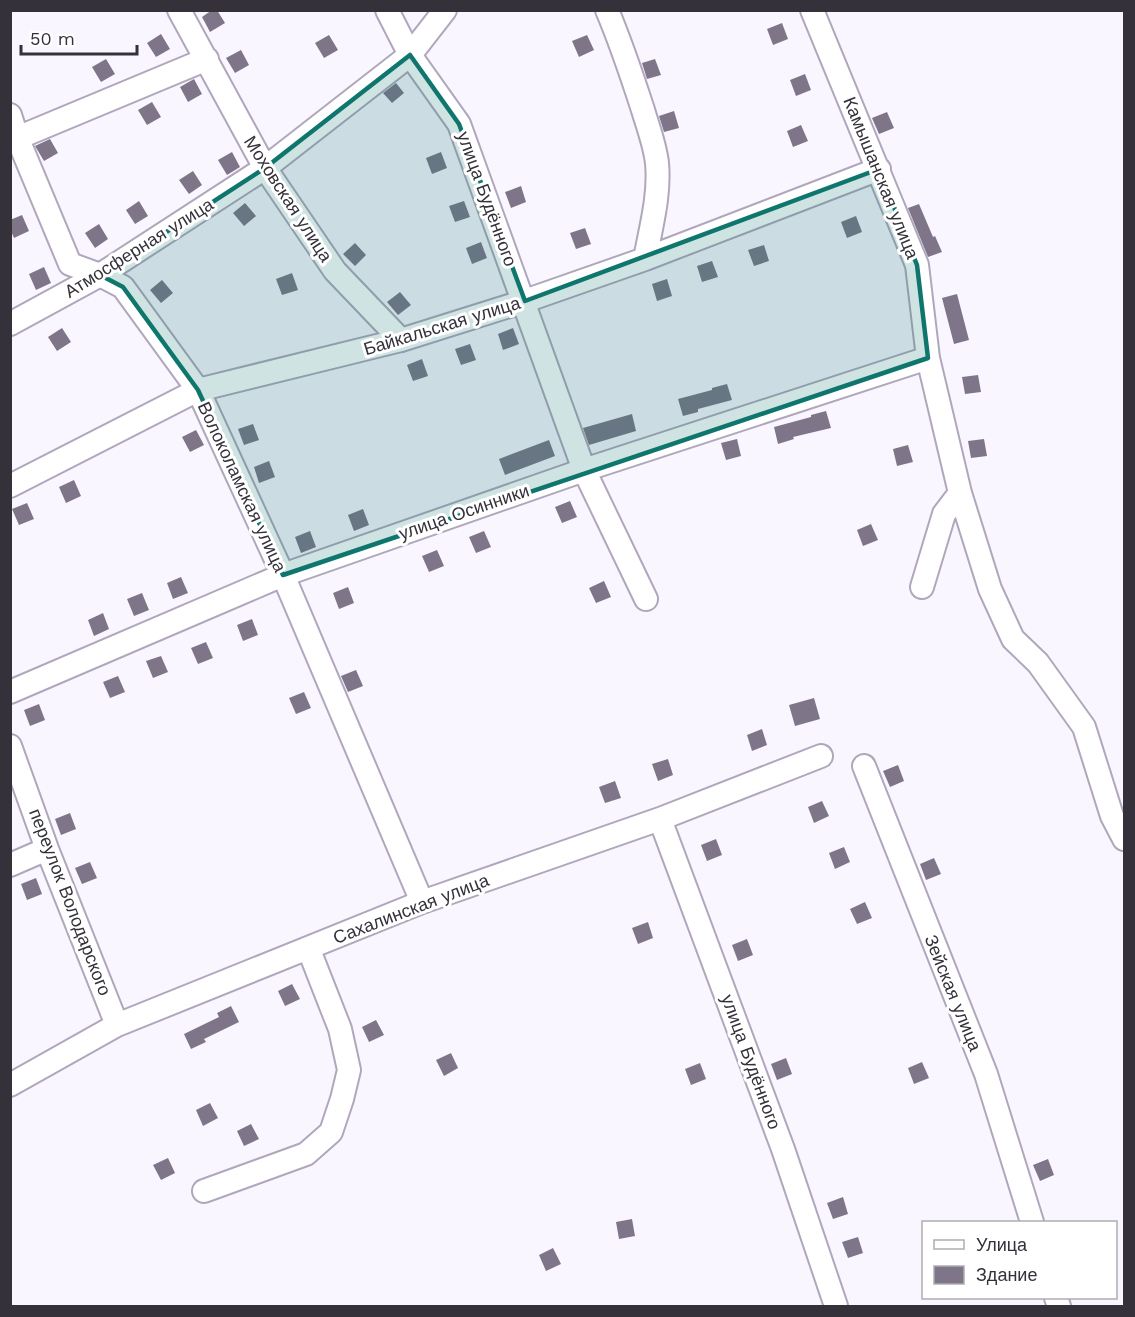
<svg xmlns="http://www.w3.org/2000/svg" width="1135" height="1317" font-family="'Work Sans',sans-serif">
<rect width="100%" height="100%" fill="#faf6ff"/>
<!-- building -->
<path fill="#7f7589" d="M 212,10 L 217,10 L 225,23 L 210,32 L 202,17 Z
M 782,23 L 788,39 L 773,45 L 767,29 Z
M 161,34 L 170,49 L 156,57 L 147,43 Z
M 329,35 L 338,50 L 324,58 L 315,43 Z
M 587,35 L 594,50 L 579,57 L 572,41 Z
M 241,50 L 249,65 L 235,73 L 226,58 Z
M 106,59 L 115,74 L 101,82 L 92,67 Z
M 655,59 L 661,75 L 647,79 L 642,63 Z
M 805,74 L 811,90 L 796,96 L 790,80 Z
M 194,79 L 202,94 L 188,102 L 180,87 Z
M 396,83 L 404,93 L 392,103 L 383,93 Z
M 152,102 L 161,117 L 147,125 L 138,110 Z
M 674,111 L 679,128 L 664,132 L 659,116 Z
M 887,112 L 894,128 L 879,134 L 872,118 Z
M 801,125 L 808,141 L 793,147 L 787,131 Z
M 50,139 L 58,153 L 44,161 L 35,146 Z
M 232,152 L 240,167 L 227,175 L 218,160 Z
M 441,152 L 447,168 L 432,174 L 426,158 Z
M 193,171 L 202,185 L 189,194 L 179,180 Z
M 521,186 L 526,202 L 511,208 L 505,192 Z
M 139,201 L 148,216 L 135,224 L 126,210 Z
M 464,201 L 470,217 L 455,222 L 449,206 Z
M 245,203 L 256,216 L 244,226 L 233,213 Z
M 919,204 L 933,237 L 935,236 L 942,252 L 928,257 L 908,208 Z
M 22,215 L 29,231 L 14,238 L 10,229 L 10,220 Z
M 856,216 L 862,232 L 847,238 L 841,222 Z
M 99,224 L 108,239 L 95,248 L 85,233 Z
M 585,228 L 591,244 L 576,249 L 570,233 Z
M 481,242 L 487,258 L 472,264 L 466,248 Z
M 355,243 L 366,255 L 355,266 L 343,254 Z
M 764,245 L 769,261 L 754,266 L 748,250 Z
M 712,261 L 718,277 L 702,282 L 697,266 Z
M 44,267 L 51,283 L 36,290 L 29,274 Z
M 292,273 L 298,290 L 282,295 L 276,279 Z
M 667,279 L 672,296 L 657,301 L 652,284 Z
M 162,280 L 173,293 L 161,303 L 150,290 Z
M 400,292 L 411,305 L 398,315 L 387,302 Z
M 957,294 L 969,340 L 954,344 L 942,298 Z
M 62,328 L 71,342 L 57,351 L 48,337 Z
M 513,328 L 519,344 L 503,350 L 498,334 Z
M 470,344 L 476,360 L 461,365 L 455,349 Z
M 422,359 L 428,376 L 413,381 L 407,365 Z
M 978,375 L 981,392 L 965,394 L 962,377 Z
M 727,384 L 732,400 L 698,409 L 698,412 L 683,416 L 678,399 L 712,390 L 712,388 Z
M 826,411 L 831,428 L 793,437 L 794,439 L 778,444 L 774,427 L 811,417 L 811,415 Z
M 632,414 L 636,431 L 589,445 L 583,428 Z
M 253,424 L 259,440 L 244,445 L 238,429 Z
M 196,430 L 204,445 L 190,452 L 182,437 Z
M 737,439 L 741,456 L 726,460 L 721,443 Z
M 984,439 L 987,456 L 971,458 L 968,441 Z
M 549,440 L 555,456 L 505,475 L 499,459 Z
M 908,445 L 913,462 L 897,466 L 893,449 Z
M 269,461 L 275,477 L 259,483 L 254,467 Z
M 74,480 L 81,496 L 66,503 L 59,487 Z
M 570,501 L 577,517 L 562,523 L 555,507 Z
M 27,503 L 34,519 L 19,525 L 12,509 Z
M 363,509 L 369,525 L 354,531 L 348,515 Z
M 871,524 L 878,540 L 863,546 L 857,530 Z
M 310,531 L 316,547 L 301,553 L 295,537 Z
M 484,531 L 491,547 L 476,553 L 469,537 Z
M 437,550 L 444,566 L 429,572 L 422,556 Z
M 181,577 L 188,593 L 173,599 L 167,583 Z
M 604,581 L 611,597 L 596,603 L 589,588 Z
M 348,587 L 354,603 L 339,609 L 333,593 Z
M 142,593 L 149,610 L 134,616 L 127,599 Z
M 103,613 L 109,629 L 94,636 L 88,620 Z
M 252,619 L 258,635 L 243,641 L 237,625 Z
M 206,642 L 213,658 L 198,664 L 191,648 Z
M 161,656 L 168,672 L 153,678 L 146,661 Z
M 356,670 L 363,686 L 348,692 L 341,676 Z
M 118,676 L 125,692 L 110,698 L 103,682 Z
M 304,692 L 311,708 L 296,714 L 289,698 Z
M 814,698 L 820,719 L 795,726 L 789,705 Z
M 39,704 L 45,720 L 30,726 L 24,710 Z
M 762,729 L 767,745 L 752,751 L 747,735 Z
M 668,759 L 673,775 L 658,781 L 652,764 Z
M 898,765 L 904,781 L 890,787 L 883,771 Z
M 615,781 L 621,798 L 605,803 L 599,787 Z
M 822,801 L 829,816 L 814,823 L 808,807 Z
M 70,813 L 76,829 L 61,835 L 55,819 Z
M 716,839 L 722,855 L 707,861 L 701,845 Z
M 844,847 L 850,862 L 835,869 L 829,853 Z
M 934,858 L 941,874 L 926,880 L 920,864 Z
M 90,862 L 97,878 L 82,884 L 75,868 Z
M 36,878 L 42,894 L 27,900 L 21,884 Z
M 865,902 L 872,918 L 857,924 L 850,909 Z
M 648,922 L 653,938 L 638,944 L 632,928 Z
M 747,939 L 753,955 L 738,961 L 732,945 Z
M 292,984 L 300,999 L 285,1006 L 278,991 Z
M 231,1006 L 239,1022 L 204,1039 L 206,1042 L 191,1049 L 184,1034 L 219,1017 L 217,1013 Z
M 376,1020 L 384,1035 L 369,1042 L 362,1027 Z
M 451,1053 L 458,1068 L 444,1076 L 436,1060 Z
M 786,1058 L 792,1074 L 777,1080 L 771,1064 Z
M 922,1062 L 929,1078 L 914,1084 L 908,1068 Z
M 700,1063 L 706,1079 L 691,1085 L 685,1069 Z
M 210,1103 L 218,1118 L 203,1126 L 196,1110 Z
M 251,1124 L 259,1139 L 244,1146 L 237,1131 Z
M 168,1158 L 175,1173 L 161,1180 L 153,1165 Z
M 1048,1159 L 1054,1175 L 1040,1181 L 1033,1165 Z
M 843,1197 L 848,1214 L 833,1219 L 827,1203 Z
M 632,1219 L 635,1236 L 619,1239 L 616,1222 Z
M 858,1237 L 863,1253 L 848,1258 L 842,1242 Z
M 553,1248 L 561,1264 L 546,1271 L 539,1255 Z"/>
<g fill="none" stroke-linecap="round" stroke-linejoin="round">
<defs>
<path id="minor" d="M 179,10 L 265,168 L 335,271 L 401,340
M 387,10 L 410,55 L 459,124 L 584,470 L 646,599
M 607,10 C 621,43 632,76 643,110 C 648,127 655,145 657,163 C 660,195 651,227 645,259
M 812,10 L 917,265 L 928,358 L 960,493 L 990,589 L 1013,639 L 1038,663 L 1084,727 L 1112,816 L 1124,839
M 10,115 L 17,137 L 70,264 L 100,275 L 123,287 L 198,390 L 283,575 L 422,902
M 10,141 L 207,59
M 10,324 L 100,275 L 265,168 L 410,55 L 445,10
M 10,486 L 198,390 L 401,340 L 525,301 L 645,259 L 879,169
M 922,587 L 944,514 L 960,493
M 10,692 L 283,575 L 584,470 L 928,358
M 10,746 L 47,849 L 117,1025
M 864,766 L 986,1074 L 1032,1222
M 660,819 L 783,1149 L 836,1306
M 10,865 L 47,849
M 10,1085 L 117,1025 L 422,902 L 660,819 L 821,756
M 204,1191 L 306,1154 L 331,1132 L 342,1099 L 349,1070 L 340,1029 L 309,950
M 1056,1298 L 1059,1306"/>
</defs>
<!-- minor casing -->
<use href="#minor" stroke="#b1a7bc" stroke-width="26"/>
<!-- minor -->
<use href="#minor" stroke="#fff" stroke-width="22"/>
</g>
<!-- marked area -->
<path fill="#0f766e" fill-opacity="0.2" stroke="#0f766e" stroke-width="4.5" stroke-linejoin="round" d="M 410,55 L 459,124 L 525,301 L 879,169 L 917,265 L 928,358 L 283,575 L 198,390 L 123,287 L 100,275 L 265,168 Z"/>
<g text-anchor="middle" stroke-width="6" stroke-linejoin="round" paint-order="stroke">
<!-- street labels -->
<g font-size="18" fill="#35313a" stroke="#fff">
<text transform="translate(881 178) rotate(68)" y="6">Камышанская улица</text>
<text transform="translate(288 199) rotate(57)" y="6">Моховская улица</text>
<text transform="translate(487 199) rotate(70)" y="6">улица Будённого</text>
<text transform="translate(139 248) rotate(-32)" y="6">Атмосферная улица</text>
<text transform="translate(442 326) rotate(-17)" y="6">Байкальская улица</text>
<text transform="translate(242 487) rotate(65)" y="6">Волоколамская улица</text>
<text transform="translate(464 512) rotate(-19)" y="6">улица Осинники</text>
<text transform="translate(70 902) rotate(69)" y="6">переулок Володарского</text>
<text transform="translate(411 909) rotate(-21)" y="6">Сахалинская улица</text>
<text transform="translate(953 993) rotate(68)" y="6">Зейская улица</text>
<text transform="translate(751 1062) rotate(70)" y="6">улица Будённого</text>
</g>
</g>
<!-- border -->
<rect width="1135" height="1317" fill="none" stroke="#35313a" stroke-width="24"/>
<!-- legend -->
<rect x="922" y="1221" width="195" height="78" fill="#ffffff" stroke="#aeadb0" stroke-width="1.5"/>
<rect x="934" y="1240" width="30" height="9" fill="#ffffff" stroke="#aeadb0" stroke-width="1.5"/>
<text x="976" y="1251" font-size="18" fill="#35313a">Улица</text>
<rect x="934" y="1266" width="30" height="18" fill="#7f7589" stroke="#aeadb0" stroke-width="1.5"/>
<text x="976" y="1281" font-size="18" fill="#35313a">Здание</text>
<!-- scale -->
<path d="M21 45v9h116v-9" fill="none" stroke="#35313a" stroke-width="3"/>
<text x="30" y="45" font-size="18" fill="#35313a" stroke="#ffffff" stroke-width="4.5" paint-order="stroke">50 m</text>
</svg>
